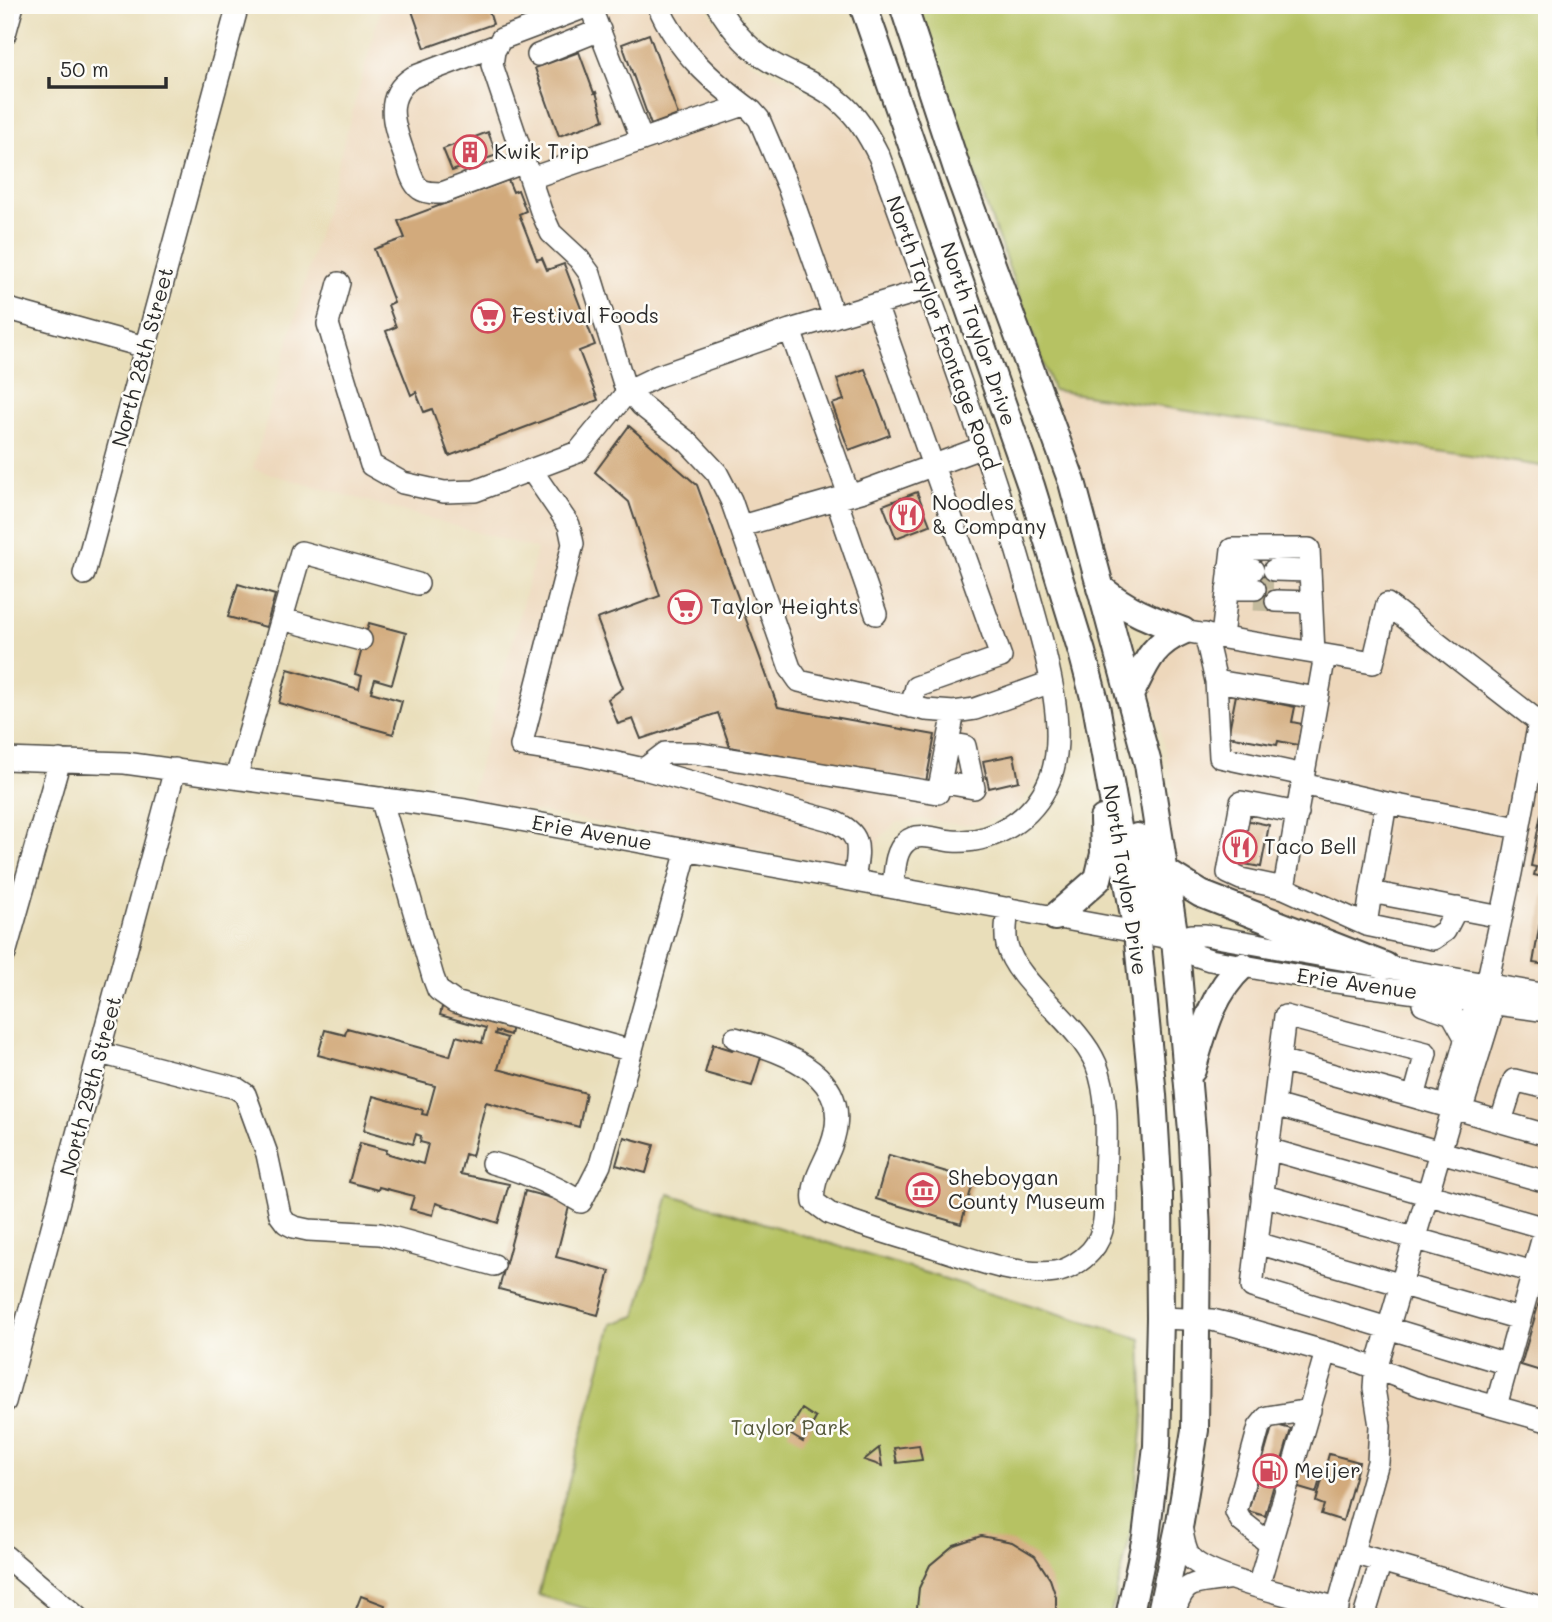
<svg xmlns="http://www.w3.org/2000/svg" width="1552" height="1622" font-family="Mali,sans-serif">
<rect width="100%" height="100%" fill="#fdfcf7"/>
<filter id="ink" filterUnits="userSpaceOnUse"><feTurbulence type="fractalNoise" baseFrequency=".0143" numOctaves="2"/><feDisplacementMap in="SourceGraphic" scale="14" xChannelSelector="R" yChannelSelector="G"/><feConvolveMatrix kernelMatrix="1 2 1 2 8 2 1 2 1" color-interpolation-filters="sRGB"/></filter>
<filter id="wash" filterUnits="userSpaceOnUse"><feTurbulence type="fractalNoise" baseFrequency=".00686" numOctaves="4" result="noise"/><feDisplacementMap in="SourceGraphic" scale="28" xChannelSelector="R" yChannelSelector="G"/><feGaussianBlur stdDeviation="1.57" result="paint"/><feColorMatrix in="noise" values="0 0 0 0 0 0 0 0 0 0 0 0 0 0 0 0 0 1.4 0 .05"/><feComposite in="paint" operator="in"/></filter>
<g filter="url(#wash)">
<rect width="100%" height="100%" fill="#e9deba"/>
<!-- built -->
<path fill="#edd7bb" d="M 382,5 L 705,5 L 722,32 L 748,60 L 817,97 L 843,117 L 865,146 L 987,479 L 1038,656 L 1048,723 L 1047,752 L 1043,769 L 1035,784 L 1019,804 L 1005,815 L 978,824 L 963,825 L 922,819 L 896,823 L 878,840 L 869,870 L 470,800 L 537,549 L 253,469 Z
M 1053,390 L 1547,467 L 1547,982 L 1353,946 L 1178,870 L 1167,832 L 1173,788 L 1150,682 L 1156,615 L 1111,580 Z
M 1246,976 L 1321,986 L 1434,1012 L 1501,1017 L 1508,1014 L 1547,1018 L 1547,1617 L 1178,1617 L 1189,1566 L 1198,1510 L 1205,1438 L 1201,1074 L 1218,1010 Z"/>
<!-- green -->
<path fill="#b6c263" stroke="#707647" stroke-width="2" d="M 914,5 L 1547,5 L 1547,467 L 1053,390 Z
M 669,1194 L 1141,1339 L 1144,1413 L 1131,1534 L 1110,1617 L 614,1617 L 538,1595 L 612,1324 L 636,1316 Z"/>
<g id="blocks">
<!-- building -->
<path fill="#d2aa7b" d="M 410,5 L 487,5 L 493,24 L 425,48 Z
M 649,34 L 678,115 L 651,125 L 622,44 Z
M 579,52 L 594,93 L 596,92 L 604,120 L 559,136 L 535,68 Z
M 488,132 L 497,155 L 452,171 L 443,149 Z
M 508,180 L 513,192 L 518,190 L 526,211 L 519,214 L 537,260 L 542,258 L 547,270 L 564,264 L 595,345 L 579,351 L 598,400 L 449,456 L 432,409 L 424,412 L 416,392 L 411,395 L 386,331 L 396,327 L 388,305 L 394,302 L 374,249 L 405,238 L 398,221 Z
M 865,369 L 890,435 L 849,450 L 832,404 L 844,400 L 837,379 Z
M 629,426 L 697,485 L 778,707 L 935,735 L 926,782 L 730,747 L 718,713 L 641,739 L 633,719 L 618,724 L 608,699 L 623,688 L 597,619 L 660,596 L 629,502 L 595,472 Z
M 917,492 L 930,525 L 896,538 L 883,505 Z
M 238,584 L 275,595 L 266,627 L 228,617 Z
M 369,623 L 406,633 L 392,684 L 375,679 L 371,692 L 402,701 L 393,734 L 279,703 L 288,669 L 359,689 L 362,676 L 355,674 Z
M 1236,695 L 1295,707 L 1292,722 L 1302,724 L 1298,745 L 1278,741 L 1277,745 L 1228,736 Z
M 1014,755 L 1019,781 L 989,788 L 983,761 Z
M 1545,802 L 1547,803 L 1547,878 L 1534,875 L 1536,867 L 1531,866 L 1541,814 L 1543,814 Z
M 1240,819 L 1269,825 L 1261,867 L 1233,862 Z
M 1545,894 L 1547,894 L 1547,965 L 1533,963 Z
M 442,1007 L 512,1026 L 510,1035 L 496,1031 L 495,1034 L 507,1038 L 498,1069 L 586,1093 L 579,1127 L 486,1102 L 472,1156 L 465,1154 L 460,1174 L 509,1184 L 498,1223 L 436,1203 L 433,1215 L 410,1209 L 414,1196 L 379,1187 L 378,1190 L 349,1182 L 360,1143 L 387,1150 L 386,1153 L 423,1164 L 428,1144 L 420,1142 L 421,1136 L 416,1134 L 413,1144 L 364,1130 L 373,1096 L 423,1110 L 422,1114 L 427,1115 L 435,1086 L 318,1055 L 325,1030 L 345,1035 L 347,1028 L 450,1056 L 456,1036 L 482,1043 L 486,1028 L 440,1015 Z
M 713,1044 L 732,1050 L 734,1044 L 747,1048 L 746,1053 L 761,1057 L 752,1086 L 705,1073 Z
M 624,1137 L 654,1145 L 646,1173 L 616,1165 Z
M 889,1155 L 974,1180 L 961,1224 L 876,1199 Z
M 525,1191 L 570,1203 L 556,1257 L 610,1271 L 598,1315 L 499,1289 Z
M 1546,1278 L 1547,1278 L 1547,1373 L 1521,1365 Z
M 802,1409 L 816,1418 L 803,1442 L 788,1433 Z
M 1273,1424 L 1291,1429 L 1281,1464 L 1321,1476 L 1316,1493 L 1275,1481 L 1265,1516 L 1248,1511 Z
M 919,1445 L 922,1460 L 897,1463 L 894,1448 Z
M 879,1448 L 882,1466 L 864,1460 Z
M 1329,1454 L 1359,1462 L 1343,1521 L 1321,1514 L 1324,1505 L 1316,1502 Z
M 981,1536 L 1012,1542 L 1035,1556 L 1050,1579 L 1056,1597 L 1056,1617 L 916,1617 L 919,1588 L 930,1565 L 954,1545 Z
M 361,1596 L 385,1605 L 381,1617 L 353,1617 Z"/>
</g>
</g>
<g filter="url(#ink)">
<use href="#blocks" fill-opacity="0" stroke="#484640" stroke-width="2"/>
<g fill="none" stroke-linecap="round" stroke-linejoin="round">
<!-- minor-tunnel -->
<path stroke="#c3ba9d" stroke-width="21" stroke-dasharray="21 10" stroke-linecap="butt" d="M 1252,579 L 1276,579
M 1254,600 L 1276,601"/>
<defs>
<path id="minor" d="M 591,5 L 501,39 L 494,51 L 492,65 L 541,211 L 551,233 L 579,259 L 590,274 L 624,384 L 641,405 L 689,443 L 717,473 L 731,500 L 790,668 L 799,681 L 926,710 L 954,712 L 975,709 L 1051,682
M 658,5 C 677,51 713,82 752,111 L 759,119 L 788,187 L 834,317
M 717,5 C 731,29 748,49 772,63 C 794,76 819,84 838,100 C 857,115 869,136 879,156 C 902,220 925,283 948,346 C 977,428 1006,510 1029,594 C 1043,644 1071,731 1049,781 C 1033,819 994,844 952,841 C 938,840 918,831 906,842 C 894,852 895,872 893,887
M 590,6 L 642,140
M 5,34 L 13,5
M 497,45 L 413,77 C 380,98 396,130 406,160 C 409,169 412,183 420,189 C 426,193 435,193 442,193 L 525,162
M 538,55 L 600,30
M 531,178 L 744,105
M 339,283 L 328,324 L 371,465 L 403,483 L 444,492 L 475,491 L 578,452 L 629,390 L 658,376 L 790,330 L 927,289
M 876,305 L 1001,657 L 916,687 L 911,707
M 5,308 L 145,347
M 790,330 L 849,495
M 532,471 L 569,525 L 573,544 L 521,746 L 585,756 L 644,769
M 836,499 L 876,614
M 741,526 L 861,492 L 983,447
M 1229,568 L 1253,570
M 1274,570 L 1310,571
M 84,574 L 238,5
M 1227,589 L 1255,589
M 1276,601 L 1311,602
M 282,619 L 361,640
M 1183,631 L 1373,663 L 1387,604 L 1539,722 L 1511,873 L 1483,1002 L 1473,1013 L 1450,1093 L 1453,1108 L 1375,1373 L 1374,1388 L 1380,1426 L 1378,1462 L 1335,1617
M 1205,634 L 1216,681 L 1220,757 L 1304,775
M 1222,637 L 1232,549 L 1309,549 L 1314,653
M 1325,655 L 1302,784 L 1386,803
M 1216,681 L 1317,698
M 5,759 L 125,763 L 465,810 L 1175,939 L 1192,935 L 1205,935 L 1547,995
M 236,778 L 301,552 L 418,584
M 940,782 L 974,788 L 965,746 L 948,743
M 1302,784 L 1284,888 L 1366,925
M 381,798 L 433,977 L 438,990 L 455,1002 L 632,1051
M 854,880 C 859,848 864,833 830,820 L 644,769 L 665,753 L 695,753 L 938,793 L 954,712
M 1284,888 L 1241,879 L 1228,873 L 1241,802 L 1298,813
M 1371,892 L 1386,803 L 1519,828
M 1457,908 L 1445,931 L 1433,939 L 1366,925 L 1371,892 L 1501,917
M 1175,939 L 1192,954 L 1210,960 L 1322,980 L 1547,1011
M 5,954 L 60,760
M 1423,1004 L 1452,1014 L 1466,1039
M 735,1038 C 787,1053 857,1076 831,1146 C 824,1165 811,1181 814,1202 L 829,1213 C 862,1226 896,1236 930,1246 C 966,1257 1017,1277 1055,1272 C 1068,1270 1082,1261 1091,1251 C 1108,1232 1105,1204 1105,1180 C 1106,1143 1110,1098 1096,1064 C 1078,1022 1016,983 1007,945 C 1004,933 1007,920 1008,908
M 100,1053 L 236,1088 L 245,1094 L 267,1154 L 280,1215 L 286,1223 L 294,1227 L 308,1230 L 380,1234 L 494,1265
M 1280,1060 L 1414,1097
M 1453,1108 L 1465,1099 L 1490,1018 L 1483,1002
M 1501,1121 L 1514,1080 L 1547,1088
M 1547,1135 L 1414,1097 L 1426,1053 L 1285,1016 L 1274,1105 L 1547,1182
M 1268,1149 L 1274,1105
M 492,1163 C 525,1172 552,1184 581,1202 L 600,1165 L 687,850
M 1262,1195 L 1533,1272
M 1257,1243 L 1520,1319
M 1160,1318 L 1212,1320 L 1233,1325 L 1351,1359 L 1422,1386 L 1547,1421
M 1507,1364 L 1252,1287 L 1268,1149 L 1545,1228
M 5,1402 L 175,769
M 1496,1406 L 1547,1222
M 1181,1526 C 1183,1535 1184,1549 1190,1557 C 1208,1579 1306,1599 1338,1608
M 1270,1544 L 1241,1521 L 1236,1512 L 1259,1427 L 1267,1417 L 1310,1410
M 1353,1553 L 1547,1609
M 5,1556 L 77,1617
M 1258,1587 L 1326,1352
M 1173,1617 C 1184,1577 1193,1585 1227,1579
M 1364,1617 L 1381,1561"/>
<path id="major" d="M 863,5 L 1031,486 L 1082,652 L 1096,705 L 1137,932 L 1153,1095 L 1159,1195 L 1160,1318 L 1157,1446 L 1146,1537 L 1129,1617
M 903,5 L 959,175 L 1072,482 L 1148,764 L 1175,939 L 1193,1142 L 1197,1233 L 1195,1430 L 1180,1522 L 1160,1617
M 1100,588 C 1129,611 1148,618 1183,631
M 1130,695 C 1145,666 1150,645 1183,631
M 1137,837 C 1144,873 1145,910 1172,937
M 1164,871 L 1201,894 L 1385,966
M 1055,917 L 1098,879 L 1104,854 L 1103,819
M 1192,1070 C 1203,1033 1212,993 1242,966"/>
</defs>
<!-- minor casing -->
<use href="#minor" stroke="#484640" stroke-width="24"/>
<!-- major casing -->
<use href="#major" stroke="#484640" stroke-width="30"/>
<!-- minor -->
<use href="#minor" stroke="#fff" stroke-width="21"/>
<!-- major -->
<use href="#major" stroke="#fff" stroke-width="26"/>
</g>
</g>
<!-- icons -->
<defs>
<symbol id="building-ring" viewBox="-11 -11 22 22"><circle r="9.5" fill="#fdfcf7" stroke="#d1495b" stroke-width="1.5"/><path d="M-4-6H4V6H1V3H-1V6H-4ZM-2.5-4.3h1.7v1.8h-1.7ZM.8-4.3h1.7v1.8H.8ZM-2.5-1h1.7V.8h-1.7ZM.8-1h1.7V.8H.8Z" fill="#d1495b"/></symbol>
<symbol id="supermarket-ring" viewBox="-11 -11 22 22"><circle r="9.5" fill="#fdfcf7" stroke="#d1495b" stroke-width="1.5"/><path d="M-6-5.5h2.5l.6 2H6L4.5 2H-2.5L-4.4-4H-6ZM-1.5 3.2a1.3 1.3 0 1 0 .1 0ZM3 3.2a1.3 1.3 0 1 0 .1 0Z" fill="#d1495b"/></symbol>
<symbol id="restaurant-ring" viewBox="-11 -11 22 22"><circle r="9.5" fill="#fdfcf7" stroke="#d1495b" stroke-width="1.5"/><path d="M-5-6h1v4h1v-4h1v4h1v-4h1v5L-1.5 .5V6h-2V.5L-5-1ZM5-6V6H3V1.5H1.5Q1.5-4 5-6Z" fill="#d1495b"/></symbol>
<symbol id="museum-ring" viewBox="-11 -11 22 22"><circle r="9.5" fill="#fdfcf7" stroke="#d1495b" stroke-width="1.5"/><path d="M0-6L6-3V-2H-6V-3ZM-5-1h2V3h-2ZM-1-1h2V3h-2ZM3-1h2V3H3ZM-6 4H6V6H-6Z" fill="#d1495b"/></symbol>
<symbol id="fuel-ring" viewBox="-11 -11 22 22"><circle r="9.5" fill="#fdfcf7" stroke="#d1495b" stroke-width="1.5"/><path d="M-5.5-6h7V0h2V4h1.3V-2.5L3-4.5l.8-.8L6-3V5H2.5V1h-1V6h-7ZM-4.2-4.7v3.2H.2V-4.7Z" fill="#d1495b"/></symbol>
</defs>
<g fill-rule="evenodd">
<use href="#building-ring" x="451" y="133" width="38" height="38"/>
<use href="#supermarket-ring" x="469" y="297" width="38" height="38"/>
<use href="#restaurant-ring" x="888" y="496" width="38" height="38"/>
<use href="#supermarket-ring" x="666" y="588" width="38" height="38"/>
<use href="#restaurant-ring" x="1221" y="828" width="38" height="38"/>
<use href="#museum-ring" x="904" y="1171" width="38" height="38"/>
<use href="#fuel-ring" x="1251" y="1452" width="38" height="38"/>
</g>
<g text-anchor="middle" stroke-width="5" stroke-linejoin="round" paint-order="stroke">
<!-- poi labels -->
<g font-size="21" fill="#2b2b2b" stroke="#fdfcf7" text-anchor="start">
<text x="494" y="159">Kwik Trip</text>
<text x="512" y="323">Festival Foods</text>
<text x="932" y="510">Noodles<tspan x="932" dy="24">&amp; Company</tspan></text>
<text x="710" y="614">Taylor Heights</text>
<text x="1264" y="854">Taco Bell</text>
<text x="948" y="1185">Sheboygan<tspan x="948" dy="24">County Museum</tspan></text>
<text x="1294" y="1478">Meijer</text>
</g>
<!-- street labels -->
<g font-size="21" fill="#2b2b2b" stroke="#fdfcf7">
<text transform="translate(942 333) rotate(70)" y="7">North Taylor Frontage Road</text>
<text transform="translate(978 334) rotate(71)" y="7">North Taylor Drive</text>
<text transform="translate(143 357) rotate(-75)" y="7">North 28th Street</text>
<text transform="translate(592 833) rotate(10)" y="7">Erie Avenue</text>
<text transform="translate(1125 880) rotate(81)" y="7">North Taylor Drive</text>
<text transform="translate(1357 984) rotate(8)" y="7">Erie Avenue</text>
<text transform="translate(91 1086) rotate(-75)" y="7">North 29th Street</text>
</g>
<!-- park labels -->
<g font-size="21" fill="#55583c" stroke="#fdfcf7">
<text x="790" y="1435">Taylor Park</text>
</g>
</g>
<!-- margin -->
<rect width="1552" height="1622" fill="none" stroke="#fdfcf7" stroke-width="28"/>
<!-- scale -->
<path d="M49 77v10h117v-10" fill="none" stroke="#2b2b2b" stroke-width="3.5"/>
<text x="60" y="77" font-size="21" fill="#2b2b2b" stroke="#fdfcf7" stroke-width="5" paint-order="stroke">50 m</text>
</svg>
